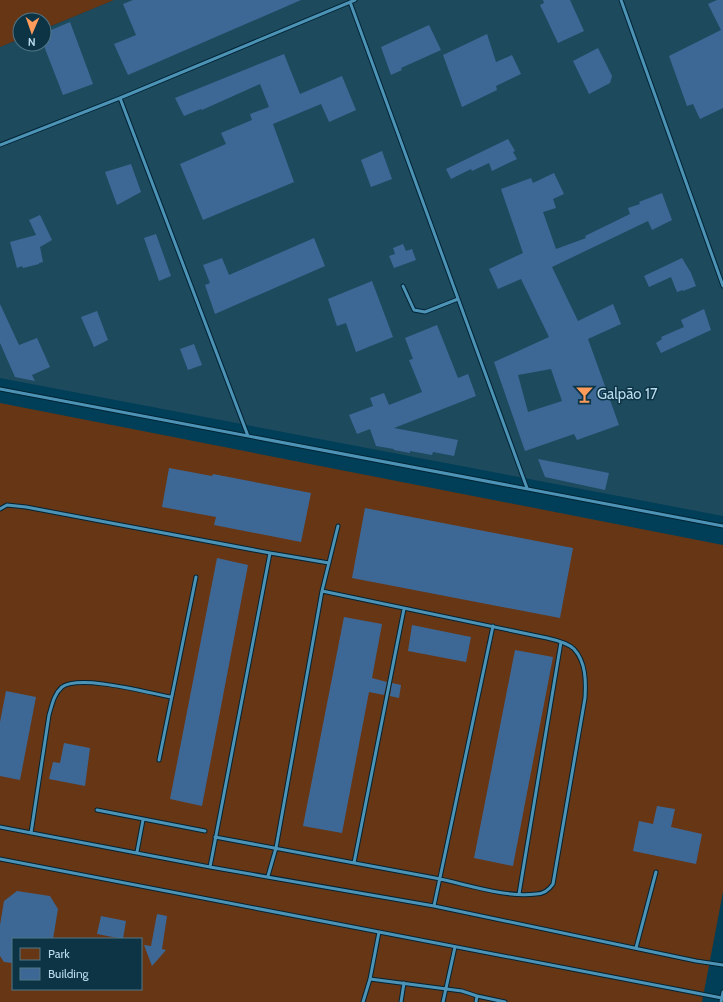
<svg xmlns="http://www.w3.org/2000/svg" width="723" height="1002" font-family="Cabin,sans-serif">
<rect width="100%" height="100%" fill="#003f57"/>
<!-- built -->
<path fill="#1e4a5e" d="M 114,0 L 723,0 L 723,516 L 0,378 L 0,47 L 20,39 L 20,44 L 44,44 L 44,29 Z"/>
<!-- green -->
<path fill="#673615" fill-rule="evenodd" d="M 0,0 L 114,0 L 44,29 L 44,20 L 20,20 L 20,39 L 0,47 Z
M 0,403 L 723,545 L 723,892 L 702,1002 L 0,1002 ZM 13,939 L 141,939 L 141,989 L 13,989 Z"/>
<!-- building -->
<path fill="#3d6896" fill-rule="evenodd" d="M 133,0 L 301,0 L 128,75 L 114,44 L 136,35 L 123,4 Z
M 543,0 L 570,0 L 584,31 L 558,43 L 540,5 L 544,3 Z
M 717,0 L 723,0 L 723,108 L 700,119 L 693,104 L 687,106 L 669,56 L 721,30 L 708,4 Z
M 70,22 L 93,84 L 63,95 L 44,46 L 44,33 Z
M 429,25 L 441,50 L 401,68 L 402,70 L 391,75 L 381,47 Z
M 487,34 L 496,62 L 512,55 L 521,74 L 496,86 L 497,90 L 462,107 L 443,55 Z
M 598,48 L 612,76 L 610,83 L 589,94 L 573,61 Z
M 284,54 L 300,94 L 342,76 L 356,110 L 329,122 L 321,104 L 273,124 L 294,182 L 203,220 L 180,164 L 226,144 L 221,133 L 252,120 L 250,114 L 269,107 L 260,84 L 202,110 L 201,109 L 184,116 L 175,98 Z
M 508,139 L 515,151 L 513,152 L 517,159 L 492,171 L 489,163 L 472,171 L 471,169 L 451,179 L 446,169 Z
M 382,151 L 392,179 L 371,187 L 361,160 Z
M 131,164 L 141,192 L 117,205 L 105,172 Z
M 554,173 L 564,194 L 553,199 L 556,208 L 543,212 L 556,249 L 586,238 L 585,236 L 630,214 L 628,208 L 640,204 L 639,202 L 662,193 L 672,220 L 652,230 L 648,221 L 552,267 L 578,321 L 613,304 L 621,324 L 588,339 L 619,425 L 577,440 L 574,434 L 525,451 L 494,362 L 549,337 L 521,279 L 498,289 L 489,269 L 523,253 L 501,189 L 531,178 L 533,183 ZM 551,369 L 562,401 L 528,412 L 518,375 Z
M 40,215 L 52,240 L 40,247 L 43,262 L 39,263 L 39,264 L 23,268 L 22,266 L 17,268 L 10,242 L 36,235 L 29,220 Z
M 156,234 L 171,276 L 159,281 L 144,238 Z
M 314,238 L 325,266 L 215,314 L 205,285 L 210,283 L 203,265 L 222,258 L 229,275 Z
M 403,244 L 406,251 L 412,249 L 416,260 L 394,268 L 389,256 L 395,254 L 393,248 Z
M 682,258 L 691,273 L 696,286 L 683,291 L 683,290 L 677,292 L 671,277 L 649,287 L 644,276 Z
M 372,281 L 393,337 L 356,352 L 346,323 L 337,326 L 328,299 Z
M 0,304 L 19,345 L 37,338 L 50,367 L 32,375 L 35,381 L 15,377 L 0,343 Z
M 704,309 L 711,330 L 661,353 L 656,343 L 662,339 L 661,337 L 684,327 L 681,320 Z
M 97,311 L 108,340 L 94,347 L 81,317 Z
M 437,325 L 458,378 L 468,374 L 476,396 L 394,428 L 458,440 L 454,456 L 433,452 L 432,455 L 410,451 L 410,453 L 394,450 L 394,449 L 376,446 L 370,429 L 357,434 L 349,415 L 373,406 L 370,398 L 384,393 L 389,405 L 422,392 L 409,360 L 413,359 L 405,338 Z
M 194,344 L 202,365 L 188,370 L 180,349 Z
M 538,459 L 609,473 L 605,490 L 545,477 Z
M 169,468 L 212,476 L 213,474 L 311,493 L 301,542 L 214,525 L 216,517 L 162,507 Z
M 365,508 L 573,548 L 560,618 L 352,578 Z
M 217,558 L 248,565 L 202,806 L 170,799 Z
M 344,617 L 382,624 L 372,678 L 387,682 L 384,695 L 369,692 L 342,833 L 303,826 Z
M 412,625 L 471,637 L 466,662 L 408,651 Z
M 515,650 L 553,657 L 513,866 L 474,858 Z
M 392,683 L 401,685 L 399,698 L 390,696 Z
M 6,691 L 36,697 L 20,780 L 0,776 L 0,722 Z
M 64,743 L 90,748 L 85,786 L 49,779 L 53,762 L 60,763 Z
M 657,806 L 675,809 L 671,827 L 702,834 L 696,864 L 633,851 L 639,821 L 653,824 Z
M 17,891 L 50,896 L 58,909 L 53,939 L 13,939 L 13,963 L 4,962 L 0,956 L 0,925 L 4,901 Z
M 157,914 L 167,916 L 162,949 L 166,950 L 152,966 L 144,945 L 151,946 Z
M 101,916 L 126,921 L 123,939 L 97,934 Z"/>
<g fill="none" stroke-linecap="round" stroke-linejoin="round">
<defs>
<path id="lane" d="M 621,0 L 723,286
M 350,2 L 527,488
M 120,98 L 248,436
M 0,145 L 120,98 L 355,0
M 403,286 L 414,310 L 425,312 L 458,299
M 0,389 L 723,526
M 0,509 L 7,505 L 26,507 L 270,553 L 329,563
M 159,760 L 196,577
M 97,810 L 205,831
M 0,827 L 210,867 L 434,906 L 696,961 L 723,965
M 31,833 L 49,715 C 52,705 54,694 62,687 C 80,674 149,693 171,697
M 215,837 C 288,851 362,864 435,878 C 466,884 505,898 536,894 C 544,894 549,890 553,884 L 585,698 C 586,681 586,662 574,649 C 568,643 556,640 547,638 L 322,591
M 137,852 L 143,820
M 0,859 L 722,998
M 354,863 L 404,609
M 210,867 L 270,553
M 268,876 L 276,848 L 322,591 L 338,526
M 519,894 L 561,642
M 434,906 L 493,626
M 636,948 L 656,872
M 370,979 L 462,991 L 477,996 L 476,1002
M 477,996 L 505,1002
M 363,1002 L 370,979 L 379,932
M 401,1002 L 404,983
M 443,1002 L 455,947
M 721,1002 L 723,992"/>
</defs>
<!-- lane casing -->
<use href="#lane" stroke="#002435" stroke-width="5"/>
<!-- lane -->
<use href="#lane" stroke="#4d93b6" stroke-width="3"/>
</g>
<!-- icons -->
<defs>
<symbol id="bar-bare" viewBox="-9 -9 18 18"><path d="M-6-5H6L.8 .8V4.5H3.5V6h-7V4.5H-.8V.8Z" fill="#ff9b5b" stroke="#0c3445" stroke-width="2.5" paint-order="stroke"/></symbol>
</defs>
<g fill-rule="evenodd">
<use href="#bar-bare" x="572" y="382" width="25" height="25"/>
</g>
<g text-anchor="middle" stroke-width="3" stroke-linejoin="round" paint-order="stroke">
<!-- poi labels -->
<g font-size="15" fill="#b9dbed" stroke="#0c3445" text-anchor="start">
<text x="597" y="399">Galpão 17</text>
</g>
</g>
<!-- legend -->
<rect x="12" y="938" width="130" height="52" fill="#0c3445" stroke="#517788"/>
<rect x="20" y="948" width="20" height="12" fill="#673615" stroke="#517788"/>
<text x="48" y="958" font-size="12" fill="#b9dbed">Park</text>
<rect x="20" y="968" width="20" height="12" fill="#3d6896" stroke="#517788"/>
<text x="48" y="978" font-size="12" fill="#b9dbed">Building</text>
<!-- north arrow -->
<g transform="translate(32 32) rotate(182)"><circle r="19" fill="#0c3445" stroke="#517788"/>
<path d="M0-3L7 15L0 10L-7 15Z" fill="#ff9b5b"/>
<text y="-6" font-size="11" font-weight="bold" text-anchor="middle" fill="#b9dbed">N</text>
</g>
</svg>
